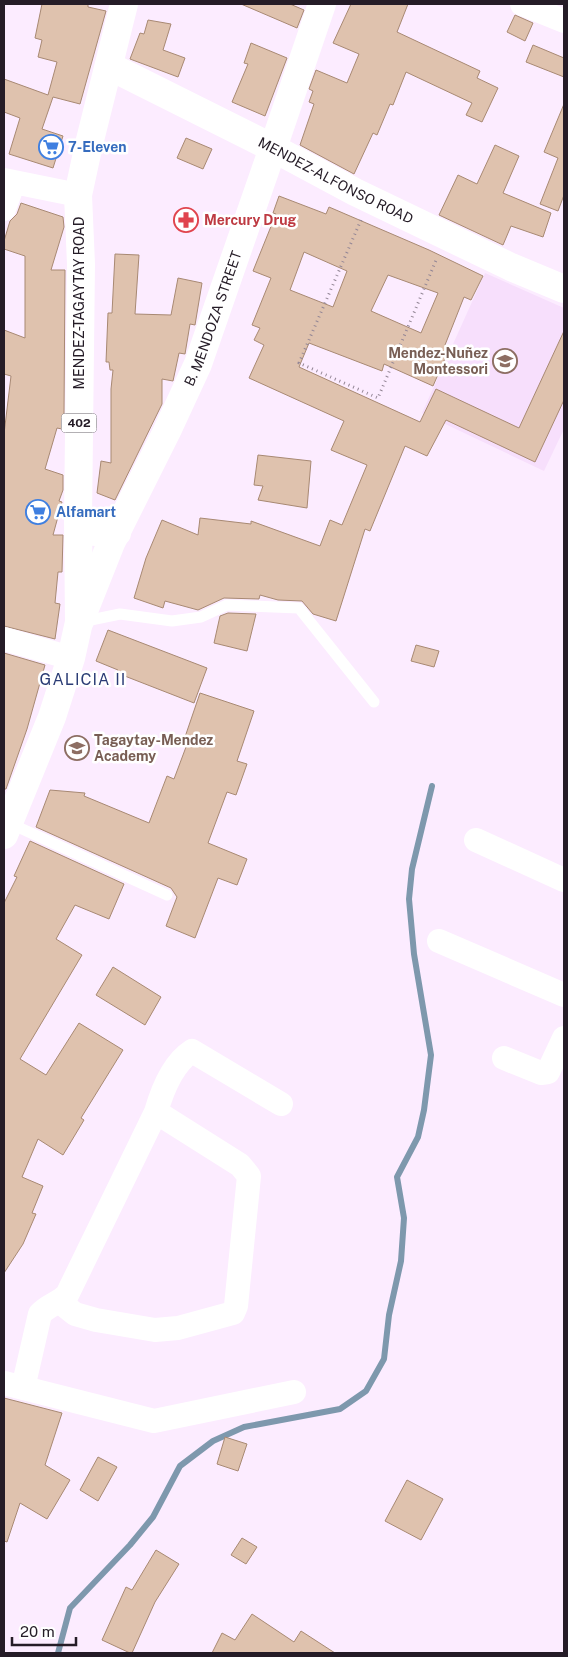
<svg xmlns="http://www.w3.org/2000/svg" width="568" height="1657" font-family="'Public Sans',sans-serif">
<rect width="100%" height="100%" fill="#fcecff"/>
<!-- built -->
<path fill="#f7dffc" d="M 485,273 L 564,308 L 564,429 L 544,471 L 422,413 Z"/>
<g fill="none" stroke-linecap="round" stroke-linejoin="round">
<!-- stream -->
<path stroke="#7e98ad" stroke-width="6" d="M 58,1653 L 70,1608 L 130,1545 L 153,1517 L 180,1466 L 213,1441 L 244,1427 L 340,1409 L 366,1391 L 384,1359 L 389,1315 L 401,1261 L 404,1218 L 397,1177 L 418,1137 L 424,1110 L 431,1055 L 414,954 L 409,899 L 412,869 L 432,786"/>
</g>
<!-- building -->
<path fill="#dfc2ae" stroke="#a88973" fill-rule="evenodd" d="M 42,4 L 88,4 L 88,7 L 106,11 L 80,104 L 53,97 L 42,129 L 63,136 L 53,168 L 9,154 L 20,118 L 4,112 L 4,79 L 48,95 L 57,62 L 38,57 L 42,40 L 35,38 Z
M 241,4 L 290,4 L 304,10 L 297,28 Z
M 351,4 L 408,4 L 397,32 L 480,71 L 477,78 L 498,88 L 482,122 L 466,115 L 472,103 L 406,72 L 393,105 L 390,104 L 377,135 L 373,133 L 354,174 L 300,145 L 314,104 L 309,102 L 313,91 L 309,89 L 316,70 L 347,83 L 359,54 L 333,43 Z
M 515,15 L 533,23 L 525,41 L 507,32 Z
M 148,20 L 171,24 L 163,50 L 185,58 L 178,77 L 130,59 L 140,33 L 144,34 Z
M 251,43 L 287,58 L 265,116 L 232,102 L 248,64 L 244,63 Z
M 533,45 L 564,58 L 564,77 L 526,62 Z
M 564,104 L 564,195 L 558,211 L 540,204 L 558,158 L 544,152 Z
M 186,138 L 212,149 L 203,169 L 177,158 Z
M 495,145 L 519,156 L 503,193 L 551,213 L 543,237 L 511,226 L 503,245 L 439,215 L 458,175 L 477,184 Z
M 279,196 L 326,214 L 329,207 L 429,250 L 483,276 L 471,300 L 464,297 L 445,345 L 450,347 L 433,386 L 384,364 L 382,371 L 309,343 L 299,367 L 420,422 L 436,389 L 519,428 L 564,331 L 564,400 L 535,462 L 446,420 L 427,456 L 405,446 L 370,531 L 365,529 L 336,621 L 313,614 L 302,601 L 278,600 L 260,595 L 259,599 L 224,598 L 198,610 L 165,601 L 163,608 L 134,598 L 146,558 L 162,520 L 198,535 L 200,518 L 251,524 L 251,521 L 320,546 L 330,520 L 342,525 L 367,465 L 331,450 L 344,421 L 249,378 L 264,345 L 254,340 L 260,328 L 252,325 L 271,278 L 253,271 L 276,214 L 273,213 ZM 304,252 L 347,271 L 333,307 L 290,290 ZM 388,275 L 438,293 L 421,333 L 371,311 Z
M 21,203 L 63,217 L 64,227 L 51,270 L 65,270 L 64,414 L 62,429 L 57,428 L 45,469 L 63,475 L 63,490 L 59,501 L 62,502 L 53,535 L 63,535 L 62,572 L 58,572 L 55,603 L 60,604 L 55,639 L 4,626 L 4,434 L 11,376 L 4,374 L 4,330 L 25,338 L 25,256 L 4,249 L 4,241 L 10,221 L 17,214 Z
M 115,254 L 139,255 L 135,314 L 171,315 L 178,278 L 202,283 L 195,325 L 190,324 L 185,354 L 179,353 L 173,381 L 162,379 L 162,404 L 115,500 L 97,493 L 101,461 L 111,463 L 111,389 L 113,370 L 110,370 L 109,362 L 106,362 L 108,313 L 112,313 Z
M 258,455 L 311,461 L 307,508 L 258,500 L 263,486 L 254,485 Z
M 228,613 L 256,614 L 247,651 L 214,643 L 220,616 Z
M 108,630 L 207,668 L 194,703 L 117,673 L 118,670 L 96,661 Z
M 416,645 L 439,651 L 434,667 L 411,661 Z
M 4,653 L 45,665 L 27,729 L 6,789 L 4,789 Z
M 200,693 L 254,711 L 237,761 L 247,764 L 236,795 L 227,792 L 208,843 L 247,859 L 237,885 L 218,878 L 195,938 L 166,926 L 177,897 L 171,888 L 36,827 L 50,790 L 85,793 L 84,796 L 149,823 L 167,776 L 174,779 L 189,739 L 185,737 Z
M 30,841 L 124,884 L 109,919 L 75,905 L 56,939 L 82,955 L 20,1059 L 46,1075 L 79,1023 L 123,1050 L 81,1118 L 84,1120 L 63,1155 L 38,1139 L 22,1177 L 43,1186 L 32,1213 L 36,1214 L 23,1244 L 4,1273 L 4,903 L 17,877 L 14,876 Z
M 113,967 L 161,997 L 145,1025 L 96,995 Z
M 4,1398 L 62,1413 L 45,1465 L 70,1480 L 47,1519 L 20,1503 L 7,1542 L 4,1541 Z
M 225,1437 L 247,1444 L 238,1471 L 217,1464 Z
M 98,1457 L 117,1467 L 98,1501 L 80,1490 Z
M 407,1480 L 443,1499 L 421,1540 L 385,1521 Z
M 242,1538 L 257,1547 L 246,1564 L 231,1555 Z
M 156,1550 L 179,1564 L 155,1602 L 132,1653 L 130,1653 L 102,1640 L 126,1587 L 132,1590 Z
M 252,1614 L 294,1642 L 301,1631 L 335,1653 L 212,1653 L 222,1633 L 235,1640 Z"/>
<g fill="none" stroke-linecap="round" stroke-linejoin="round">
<!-- path -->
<path stroke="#938695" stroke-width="3" stroke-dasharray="1 4" stroke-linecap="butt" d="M 361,220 L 299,363 L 378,398 L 437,258"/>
<!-- service -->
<path stroke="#fff" stroke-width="11" d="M 81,622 L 120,614 L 172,621 L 201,617 L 227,605 L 299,608 L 374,702
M 9,823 L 167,895"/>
<!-- minor -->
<path stroke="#fff" stroke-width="24" d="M 522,4 L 564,21
M 4,180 L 78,195
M 4,209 L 13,184
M 4,639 L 71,658
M 476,840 L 564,880
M 439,941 L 564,995
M 504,1058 L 541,1073 L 548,1072 L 564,1038
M 60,1302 L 75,1314 L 96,1320 L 155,1330 L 178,1328 L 233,1313 L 236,1306 L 249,1176 L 240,1165 L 156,1112
M 4,1383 L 154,1421 L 294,1392
M 23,1388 L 40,1314 C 48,1305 59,1303 67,1295 L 156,1112 C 162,1091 172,1064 192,1051 L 281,1104"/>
<!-- tertiary -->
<path stroke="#fff" stroke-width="28" d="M 273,148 L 322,4"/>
<!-- secondary -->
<g stroke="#fff" stroke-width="28">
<path id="s1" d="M 109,66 L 273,148 L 355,192 L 511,267 L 564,289"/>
<path id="s2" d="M 80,621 L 111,543 L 167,431 L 198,364 L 273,148"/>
</g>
<!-- primary -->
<path stroke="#fff" stroke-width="28" d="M 78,520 L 95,532 L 117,533
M 4,835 L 52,717 L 71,658 L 79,622 L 78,520 L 81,264 L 78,195 L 89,144 L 124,4"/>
</g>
<!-- icons -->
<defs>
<symbol id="supermarket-ring" viewBox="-11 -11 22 22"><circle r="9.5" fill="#fff" stroke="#3f7fe0" stroke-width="1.5"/><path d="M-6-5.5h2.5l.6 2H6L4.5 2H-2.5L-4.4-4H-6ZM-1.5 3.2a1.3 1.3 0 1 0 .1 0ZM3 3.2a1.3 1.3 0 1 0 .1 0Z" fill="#3f7fe0"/></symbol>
<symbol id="pharmacy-ring" viewBox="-11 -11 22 22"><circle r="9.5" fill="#fff" stroke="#e0444e" stroke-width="1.5"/><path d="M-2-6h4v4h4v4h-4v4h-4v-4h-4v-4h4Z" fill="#e0444e"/></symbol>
<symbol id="school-ring" viewBox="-11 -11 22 22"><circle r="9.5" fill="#fff" stroke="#8d6e63" stroke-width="1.5"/><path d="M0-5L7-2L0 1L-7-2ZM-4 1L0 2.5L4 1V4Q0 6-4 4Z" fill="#8d6e63"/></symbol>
</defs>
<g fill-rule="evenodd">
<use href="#supermarket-ring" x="37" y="133" width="28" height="28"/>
<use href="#pharmacy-ring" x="172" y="206" width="28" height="28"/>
<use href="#school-ring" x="491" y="347" width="28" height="28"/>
<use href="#supermarket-ring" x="24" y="498" width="28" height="28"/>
<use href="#school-ring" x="63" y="734" width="28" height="28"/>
</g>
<g text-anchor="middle" stroke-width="5" stroke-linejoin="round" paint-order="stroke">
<!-- shield labels -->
<rect fill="#fff" stroke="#666068" stroke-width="1" x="61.5" y="413.5" width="35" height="19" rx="4"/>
<g font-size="12" font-weight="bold" fill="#251c27">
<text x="79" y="427">402</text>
</g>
<!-- shop labels -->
<g font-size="14" font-weight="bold" fill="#366cbe" stroke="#fff" text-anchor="start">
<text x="68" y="152">7-Eleven</text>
<text x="56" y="517">Alfamart</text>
</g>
<!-- street labels -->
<g font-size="14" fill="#251c27" stroke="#fff">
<text dy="5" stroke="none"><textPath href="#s1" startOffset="254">MENDEZ-ALFONSO ROAD</textPath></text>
<text transform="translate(79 303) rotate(-90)" y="5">MENDEZ-TAGAYTAY ROAD</text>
<text dy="5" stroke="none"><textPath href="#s2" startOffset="331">B. MENDOZA STREET</textPath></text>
</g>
<!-- health labels -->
<g font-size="14" font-weight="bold" fill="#be3a42" stroke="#fff" text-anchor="start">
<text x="204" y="225">Mercury Drug</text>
</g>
<!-- education labels -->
<g font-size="14" font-weight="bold" fill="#785e54" stroke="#fff" text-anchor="end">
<text x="488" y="358">Mendez-Nuñez<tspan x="488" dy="16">Montessori</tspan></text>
<text x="94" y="745" text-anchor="start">Tagaytay-Mendez<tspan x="94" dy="16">Academy</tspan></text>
</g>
<!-- quarter labels -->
<g font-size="16" letter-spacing="1" fill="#2b3c75" stroke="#fff">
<text x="83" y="685">GALICIA II</text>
</g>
</g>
<!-- border -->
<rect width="568" height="1657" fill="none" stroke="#251c27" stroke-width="10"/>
<!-- scale -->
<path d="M12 1637v8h64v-8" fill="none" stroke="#251c27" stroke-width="2.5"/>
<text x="20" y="1637" font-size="15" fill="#251c27" stroke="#ffffff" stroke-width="4" paint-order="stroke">20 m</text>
</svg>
